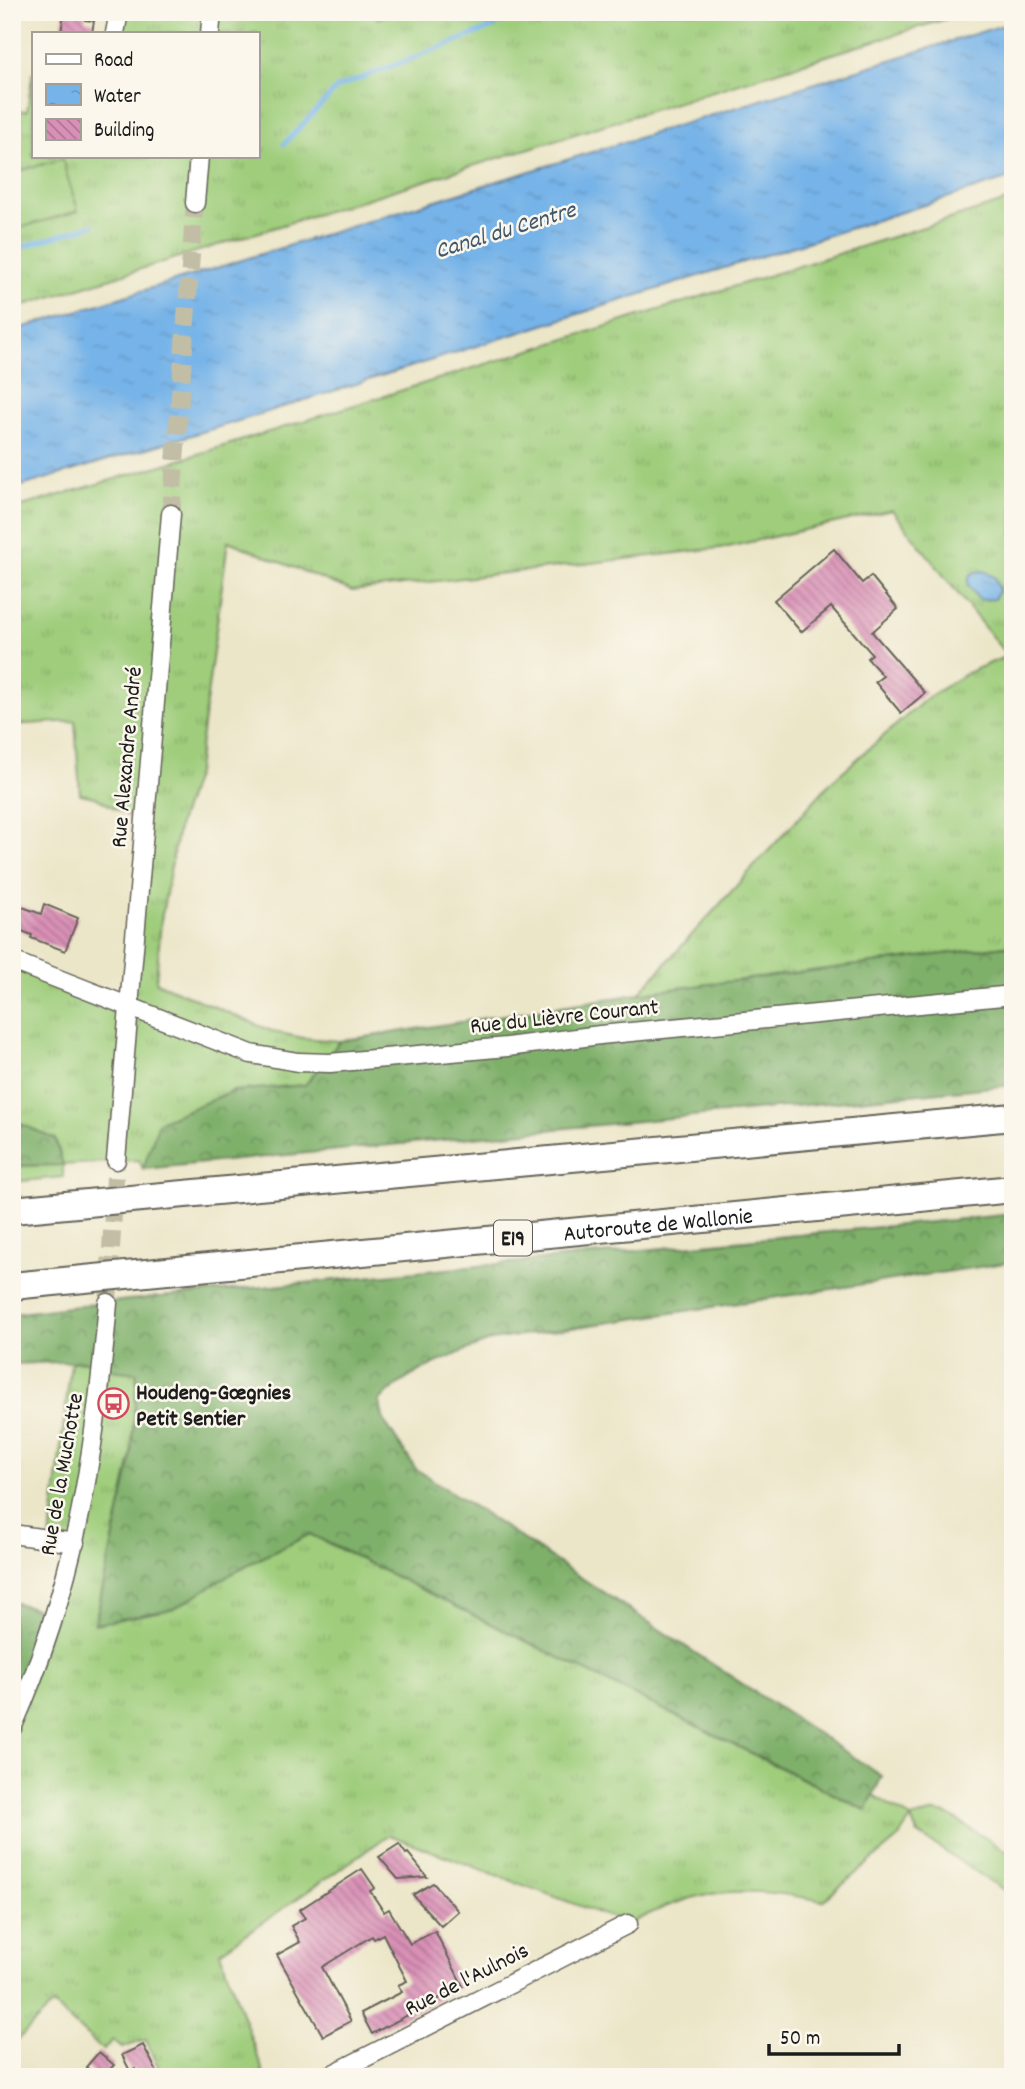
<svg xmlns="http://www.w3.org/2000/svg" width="1025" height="2089" font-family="Dekko,sans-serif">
<defs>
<pattern id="grass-tufts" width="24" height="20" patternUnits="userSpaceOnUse" patternTransform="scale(1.75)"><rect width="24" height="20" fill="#9fcd7b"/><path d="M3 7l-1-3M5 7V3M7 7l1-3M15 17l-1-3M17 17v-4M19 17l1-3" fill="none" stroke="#88af6a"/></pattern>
<pattern id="forest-crowns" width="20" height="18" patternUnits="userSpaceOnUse" patternTransform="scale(1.75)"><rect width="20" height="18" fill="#7fb06b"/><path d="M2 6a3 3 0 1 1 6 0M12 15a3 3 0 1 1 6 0" fill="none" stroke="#678e57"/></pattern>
<pattern id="water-ripples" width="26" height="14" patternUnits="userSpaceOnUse" patternTransform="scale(1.75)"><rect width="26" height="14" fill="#76b3e8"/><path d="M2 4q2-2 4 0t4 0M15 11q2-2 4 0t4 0" fill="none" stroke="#6699c6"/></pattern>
<pattern id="building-back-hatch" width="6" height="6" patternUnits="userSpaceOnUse" patternTransform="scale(1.75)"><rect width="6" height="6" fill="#d990b6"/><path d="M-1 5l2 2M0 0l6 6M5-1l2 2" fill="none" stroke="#af7593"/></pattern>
</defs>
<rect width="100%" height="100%" fill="#fbf7ec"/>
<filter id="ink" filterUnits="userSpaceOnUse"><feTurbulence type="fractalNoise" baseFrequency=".0143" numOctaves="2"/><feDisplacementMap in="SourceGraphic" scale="14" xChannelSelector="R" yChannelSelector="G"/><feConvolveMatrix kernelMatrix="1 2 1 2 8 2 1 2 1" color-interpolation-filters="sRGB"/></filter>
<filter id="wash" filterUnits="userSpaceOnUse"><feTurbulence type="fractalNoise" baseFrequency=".00686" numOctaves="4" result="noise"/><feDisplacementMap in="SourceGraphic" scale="28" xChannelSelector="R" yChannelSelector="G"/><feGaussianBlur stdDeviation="1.57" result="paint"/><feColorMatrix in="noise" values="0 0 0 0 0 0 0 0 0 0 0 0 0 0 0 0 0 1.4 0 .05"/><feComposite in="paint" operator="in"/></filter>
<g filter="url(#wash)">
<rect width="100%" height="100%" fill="#ece6c9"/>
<!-- grass -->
<path fill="url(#grass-tufts)" stroke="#5e744c" stroke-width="2" d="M 119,12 L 375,12 L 378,19 L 393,12 L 968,12 L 12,309 L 12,110 L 27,111 L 33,72 L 33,156 L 257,156 L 257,33 L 115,33 Z
M 1013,199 L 1013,945 L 638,994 L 832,781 L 927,698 L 967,673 L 1007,656 L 892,510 L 728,547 L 352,591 L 228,541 L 197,770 L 179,824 L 161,920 L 156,982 L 274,1032 L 303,1038 L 340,1041 L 305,1085 L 233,1091 L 160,1122 L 143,1169 L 139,1160 L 63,1165 L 63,1177 L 12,1182 L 12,1166 L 63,1164 L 55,1139 L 12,1120 L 12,961 L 129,1004 L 144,825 L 95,797 L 80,794 L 75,721 L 12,725 L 12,509 L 176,461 Z
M 85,1361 L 103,1369 L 137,1373 L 131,1458 L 95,1623 L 243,1567 L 310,1534 L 865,1810 L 873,1795 L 911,1818 L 935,1812 L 947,1814 L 1013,1855 L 1013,1896 L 917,1833 L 911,1819 L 897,1839 L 823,1901 C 772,1891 723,1885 673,1904 C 658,1909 643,1917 628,1924 L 389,1835 L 220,1952 L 265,2077 L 163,2077 L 146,2040 L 122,2048 L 113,2040 L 103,2050 L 53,2005 L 12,2045 L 12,1728 L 75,1543 L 50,1539 L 71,1362 Z"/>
<!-- forest -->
<path fill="url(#forest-crowns)" stroke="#4e6644" stroke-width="2" d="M 1013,945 L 1013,1085 L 143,1169 L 159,1122 L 233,1091 L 305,1085 L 340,1041 L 663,990 Z
M 12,1120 L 55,1139 L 63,1165 L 12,1166 Z
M 1013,1214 L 1013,1262 L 491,1340 C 451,1357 409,1370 379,1401 L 384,1421 L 416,1469 L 882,1776 L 866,1810 L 310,1534 L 243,1567 L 173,1609 L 95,1624 L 131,1458 L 137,1373 L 103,1369 L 85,1361 L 12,1364 L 12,1314 L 129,1300 Z
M 12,1602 L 56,1614 L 24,1701 L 12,1700 Z"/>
<!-- pitch -->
<path fill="#9fcd7b" stroke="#5e744c" stroke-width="2" d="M 62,159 L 78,211 L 12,230 L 12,173 Z"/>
<!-- water -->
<path fill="url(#water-ripples)" stroke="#496882" stroke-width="2" d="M 1013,22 L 1013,177 L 245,419 L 12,489 L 12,331 Z
M 984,571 L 995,578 L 999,591 L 994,599 L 979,600 L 968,585 L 969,576 L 975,572 Z"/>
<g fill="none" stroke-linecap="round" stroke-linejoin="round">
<!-- stream -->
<path stroke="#76b3e8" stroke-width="5" d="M 284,144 L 338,87 L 488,29 L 521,12
M 12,250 L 93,225"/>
</g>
<g id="blocks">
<!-- building -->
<path fill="url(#building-back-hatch)" d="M 64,12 L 86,12 L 85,20 L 94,21 L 92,33 L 61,33 Z
M 834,549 L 862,583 L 871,576 L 898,609 L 872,632 L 925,693 L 901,713 L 875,682 L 883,676 L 867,658 L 872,654 L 831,607 L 801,632 L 774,600 Z
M 12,903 L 41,914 L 44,904 L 78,918 L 65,951 L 31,938 L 32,935 L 12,927 Z
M 399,1844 L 406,1854 L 408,1853 L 427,1877 L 398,1879 L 379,1857 Z
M 362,1869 L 375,1888 L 370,1891 L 384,1912 L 389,1909 L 410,1944 L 435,1931 L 463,1986 L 372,2034 L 361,2013 L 402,1992 L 398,1985 L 407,1981 L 383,1934 L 374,1939 L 372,1936 L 322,1967 L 351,2021 L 323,2036 L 277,1955 L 300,1942 L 291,1926 L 305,1918 L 299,1910 Z
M 433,1883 L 458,1911 L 441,1926 L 413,1895 Z
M 143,2045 L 152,2062 L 159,2077 L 139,2077 L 135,2069 L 130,2071 L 122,2055 Z
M 99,2052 L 114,2065 L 103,2077 L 97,2077 L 86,2067 Z"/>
</g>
</g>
<g filter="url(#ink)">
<use href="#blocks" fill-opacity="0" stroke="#656359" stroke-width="2"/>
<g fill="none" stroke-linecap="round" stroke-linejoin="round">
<!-- minor-tunnel -->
<path stroke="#c2bea6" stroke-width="18" stroke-dasharray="18 9" stroke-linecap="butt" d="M 171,514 L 195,203
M 108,1303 L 116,1160"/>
<defs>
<path id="minor" d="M 115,33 L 119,12
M 210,33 L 212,12
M 195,203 L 199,156
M 12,961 L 251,1054 L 298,1062 L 330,1063 L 507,1047 L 600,1035 L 1013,995
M 116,1160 L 171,514
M 12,1534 L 75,1543
M 12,1728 C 75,1586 95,1457 108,1303
M 327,2077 L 628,1924"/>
<g id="highway">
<path d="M 12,1210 L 1013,1117"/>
<path id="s1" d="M 12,1286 L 1013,1189"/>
</g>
</defs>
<!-- minor casing -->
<use href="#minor" stroke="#656359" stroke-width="21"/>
<!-- highway casing -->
<use href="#highway" stroke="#656359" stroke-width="30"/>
<!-- minor -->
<use href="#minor" stroke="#fff" stroke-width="18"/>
<!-- highway -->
<use href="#highway" stroke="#fff" stroke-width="26"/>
</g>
</g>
<!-- icons -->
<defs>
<symbol id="bus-ring" viewBox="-11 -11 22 22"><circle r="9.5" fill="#fbf7ec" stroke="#d1495b" stroke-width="1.5"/><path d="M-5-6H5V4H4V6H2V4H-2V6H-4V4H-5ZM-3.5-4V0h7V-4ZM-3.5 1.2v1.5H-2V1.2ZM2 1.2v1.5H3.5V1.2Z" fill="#d1495b"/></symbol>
</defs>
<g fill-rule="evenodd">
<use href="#bus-ring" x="96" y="1386" width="35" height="35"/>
</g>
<g text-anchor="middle" stroke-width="5" stroke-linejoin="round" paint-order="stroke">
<!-- shield labels -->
<rect fill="#fbf7ec" stroke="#5f5e5a" stroke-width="2" x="494" y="1220.5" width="38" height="35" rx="5"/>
<g font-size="21" font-weight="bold" fill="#1c1c1c">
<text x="513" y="1245">E19</text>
</g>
<!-- street labels -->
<g font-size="23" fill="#1c1c1c" stroke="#fbf7ec">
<text transform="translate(125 757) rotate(-85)" y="8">Rue Alexandre André</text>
<text transform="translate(564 1015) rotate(-6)" y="8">Rue du Lièvre Courant</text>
<text dy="8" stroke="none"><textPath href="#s1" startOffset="649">Autoroute de Wallonie</textPath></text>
<text transform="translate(60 1474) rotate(-80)" y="8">Rue de la Muchotte</text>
<text transform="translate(466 1978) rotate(-27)" y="8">Rue de l'Aulnois</text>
</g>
<!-- poi labels -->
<g font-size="23" font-weight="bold" fill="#1c1c1c" stroke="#fbf7ec" text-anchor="start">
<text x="136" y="1399">Houdeng-Gœgnies<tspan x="136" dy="26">Petit Sentier</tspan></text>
</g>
<!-- water labels -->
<g font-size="24" font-style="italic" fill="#40586e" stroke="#fbf7ec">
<text transform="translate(505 229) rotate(-17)" y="8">Canal du Centre</text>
</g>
</g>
<!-- margin -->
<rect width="1025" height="2089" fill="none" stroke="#fbf7ec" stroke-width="42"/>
<!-- legend -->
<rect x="32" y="32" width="228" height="126" fill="#fbf7ec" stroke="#a29f99" stroke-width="2"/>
<rect x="46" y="54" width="35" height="10" fill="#ffffff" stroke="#a29f99" stroke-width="2"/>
<text x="94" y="66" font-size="21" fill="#1c1c1c">Road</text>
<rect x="46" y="84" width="35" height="21" fill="url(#water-ripples)" stroke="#a29f99" stroke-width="2"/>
<text x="94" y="102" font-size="21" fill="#1c1c1c">Water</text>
<rect x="46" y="119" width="35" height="21" fill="url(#building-back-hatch)" stroke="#a29f99" stroke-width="2"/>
<text x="94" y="136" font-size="21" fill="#1c1c1c">Building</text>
<!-- scale -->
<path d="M769 2044v10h130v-10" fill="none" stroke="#1c1c1c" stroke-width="3.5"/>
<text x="780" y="2044" font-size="21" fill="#1c1c1c" stroke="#fbf7ec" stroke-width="5" paint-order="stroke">50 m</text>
</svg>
